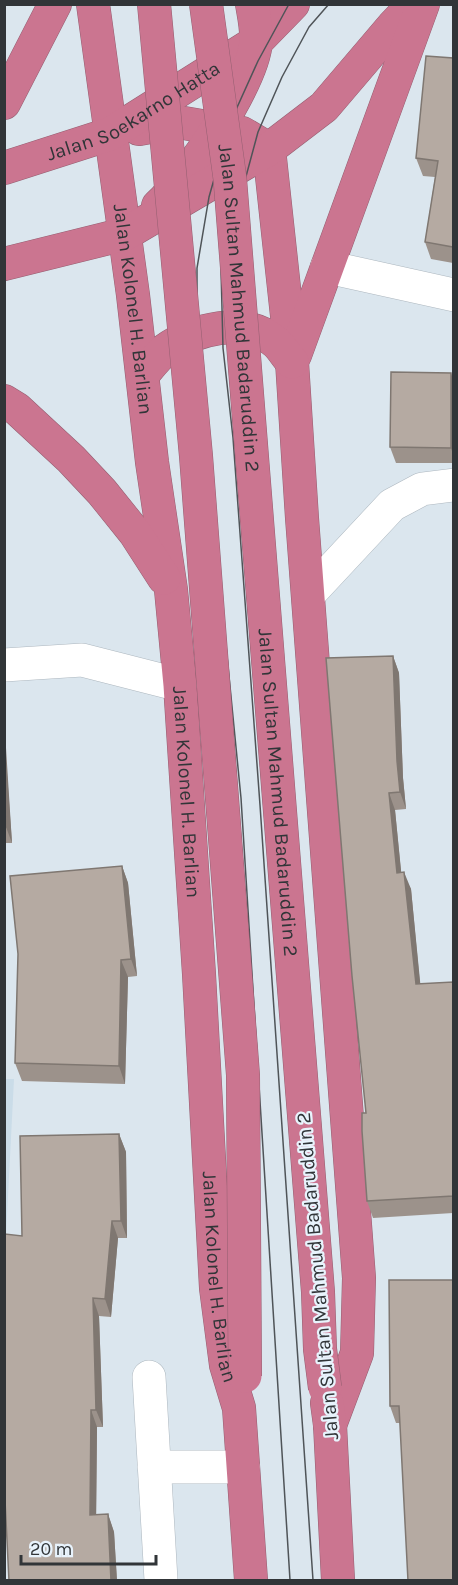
<svg xmlns="http://www.w3.org/2000/svg" width="458" height="1585" font-family="Karla,sans-serif">
<rect width="100%" height="100%" fill="#dbe6ee"/>
<!-- built -->
<path fill="#cadce8" d="M 5,1079 L 14,1079 L 5,1255 Z"/>
<g fill="none" stroke-linecap="round" stroke-linejoin="round">
<defs>
<path id="minor" d="M 327,267 L 454,295
M 309,594 L 392,505 L 422,489 L 454,485
M 4,665 L 82,660 L 180,685
M 149,1377 L 161,1580
M 154,1467 L 243,1467"/>
<g id="highway">
<path id="s1" d="M 93,4 L 133,295 L 152,462 L 171,590 L 180,685 L 199,974 L 216,1288 L 226,1365 L 239,1408 L 251,1580"/>
<path d="M 4,103 L 55,4"/>
<path d="M 139,129 L 178,122 L 242,133 L 269,149"/>
<path d="M 269,149 L 292,362 L 302,518 L 359,1278 L 357,1353 L 330,1425"/>
<path id="s2" d="M 4,168 L 110,134 L 256,42 L 293,4"/>
<path d="M 158,206 C 188,179 254,81 256,41 C 257,29 254,16 252,4"/>
<path d="M 4,264 L 125,234 L 269,149 L 324,107 L 393,26 L 414,4"/>
<path d="M 295,355 L 423,4"/>
<path d="M 143,374 C 150,366 157,357 165,350 C 194,329 244,316 274,341 C 281,346 286,356 292,362"/>
<path d="M 4,401 L 17,409 L 71,459 L 102,492 L 135,533 L 164,578"/>
<path d="M 327,1403 L 330,1425 L 338,1580"/>
</g>
</defs>
<!-- minor casing -->
<use href="#minor" stroke="#adb7bf" stroke-width="34"/>
<!-- highway casing -->
<use href="#highway" stroke="#955f71" stroke-width="34"/>
<!-- minor -->
<use href="#minor" stroke="#fff" stroke-width="33"/>
<!-- highway -->
<use href="#highway" stroke="#cb7590" stroke-width="33"/>
<!-- tram -->
<path stroke="#4f5458" stroke-width="1.5" d="M 289,4 L 258,61 L 230,123 L 209,197 L 197,268 L 197,351 L 241,798 L 290,1580
M 313,1580 L 260,805 L 233,438 L 223,348 L 221,269 L 258,132 L 282,77 L 309,27 L 329,4"/>
<defs>
<g id="highway-bridge">
<path d="M 154,4 L 196,456 L 243,1075 L 245,1376"/>
<path id="s3" d="M 206,4 L 230,179 L 318,1292 L 320,1349 L 325,1388"/>
</g>
</defs>
<!-- highway-bridge casing -->
<use href="#highway-bridge" stroke="#955f71" stroke-width="34" stroke-linecap="butt"/>
<!-- highway-bridge -->
<use href="#highway-bridge" stroke="#cb7590" stroke-width="33"/>
</g>
<!-- wall -->
<path fill="#9c928b" d="M 453,58 L 453,263 L 431,259 L 425,242 L 435,177 L 423,176 L 416,158 Z
M 453,379 L 453,463 L 396,463 L 390,447 Z
M 393,656 L 399,673 L 403,778 L 406,809 L 395,810 L 401,872 L 411,889 L 420,984 L 453,982 L 453,1213 L 373,1218 L 367,1201 L 366,1113 Z
M 4,731 L 12,843 L 4,843 Z
M 122,866 L 128,883 L 137,976 L 128,977 L 125,1084 L 22,1081 L 15,1063 Z
M 119,1134 L 126,1152 L 127,1238 L 118,1238 L 111,1317 L 99,1316 L 103,1427 L 97,1427 L 96,1515 L 108,1514 L 114,1532 L 117,1581 L 9,1581 L 5,1498 L 4,1498 L 4,1237 L 22,1236 Z
M 453,1280 L 400,1423 L 396,1423 L 390,1406 Z"/>
<!-- shaded-wall -->
<path fill="#7f7771" d="M 451,373 L 453,379 L 453,454 L 451,448 Z
M 393,656 L 399,673 L 403,778 L 406,809 L 400,792 L 397,761 Z
M 4,731 L 5,732 L 12,843 L 6,827 L 4,798 Z
M 389,793 L 395,810 L 403,890 L 397,873 Z
M 122,866 L 128,883 L 137,976 L 131,959 Z
M 404,872 L 411,889 L 422,1001 L 416,984 Z
M 121,960 L 128,977 L 125,1084 L 119,1066 Z
M 119,1134 L 126,1152 L 127,1238 L 121,1221 Z
M 112,1221 L 118,1238 L 111,1317 L 105,1299 Z
M 93,1298 L 99,1316 L 103,1427 L 96,1410 Z
M 91,1410 L 97,1427 L 96,1532 L 90,1515 Z
M 108,1514 L 114,1532 L 117,1581 L 111,1581 Z"/>
<!-- building -->
<path fill="#b5aaa2" stroke="#7f7771" stroke-width="1.5" d="M 426,56 L 453,58 L 453,247 L 425,242 L 438,161 L 416,158 Z
M 391,372 L 451,373 L 451,448 L 390,447 Z
M 393,656 L 397,761 L 400,792 L 389,793 L 397,873 L 404,872 L 416,984 L 453,982 L 453,1196 L 367,1201 L 362,1131 L 362,1113 L 366,1113 L 352,976 L 326,658 Z
M 4,798 L 6,827 L 4,827 Z
M 122,866 L 131,959 L 121,960 L 119,1066 L 15,1063 L 18,954 L 10,876 Z
M 119,1134 L 121,1221 L 112,1221 L 105,1299 L 93,1298 L 96,1410 L 91,1410 L 90,1515 L 108,1514 L 111,1581 L 9,1581 L 4,1480 L 4,1237 L 5,1234 L 22,1236 L 20,1136 Z
M 389,1280 L 453,1280 L 453,1581 L 408,1581 L 399,1406 L 390,1406 Z"/>
<g text-anchor="middle" stroke-width="4.5" stroke-linejoin="round" paint-order="stroke">
<!-- street labels -->
<g font-size="20" fill="#313538" stroke="#e8f3fc">
<text dy="7" stroke="none"><textPath href="#s2" startOffset="142">Jalan Soekarno Hatta</textPath></text>
<text dy="7" stroke="none"><textPath href="#s3" startOffset="306">Jalan Sultan Mahmud Badaruddin 2</textPath></text>
<text dy="7" stroke="none"><textPath href="#s1" startOffset="308">Jalan Kolonel H. Barlian</textPath></text>
<text dy="7" stroke="none"><textPath href="#s1" startOffset="794">Jalan Kolonel H. Barlian</textPath></text>
<text dy="7" stroke="none"><textPath href="#s3" startOffset="792">Jalan Sultan Mahmud Badaruddin 2</textPath></text>
<text dy="7" stroke="none"><textPath href="#s1" startOffset="1280">Jalan Kolonel H. Barlian</textPath></text>
<text transform="translate(317 1276) rotate(-95)" y="7">Jalan Sultan Mahmud Badaruddin 2</text>
</g>
</g>
<!-- border -->
<rect width="458" height="1585" fill="none" stroke="#313538" stroke-width="12"/>
<!-- scale -->
<path d="M21 1555v9h135v-9" fill="none" stroke="#313538" stroke-width="3"/>
<text x="30" y="1555" font-size="18" fill="#313538" stroke="#e8f3fc" stroke-width="4.5" paint-order="stroke">20 m</text>
</svg>
